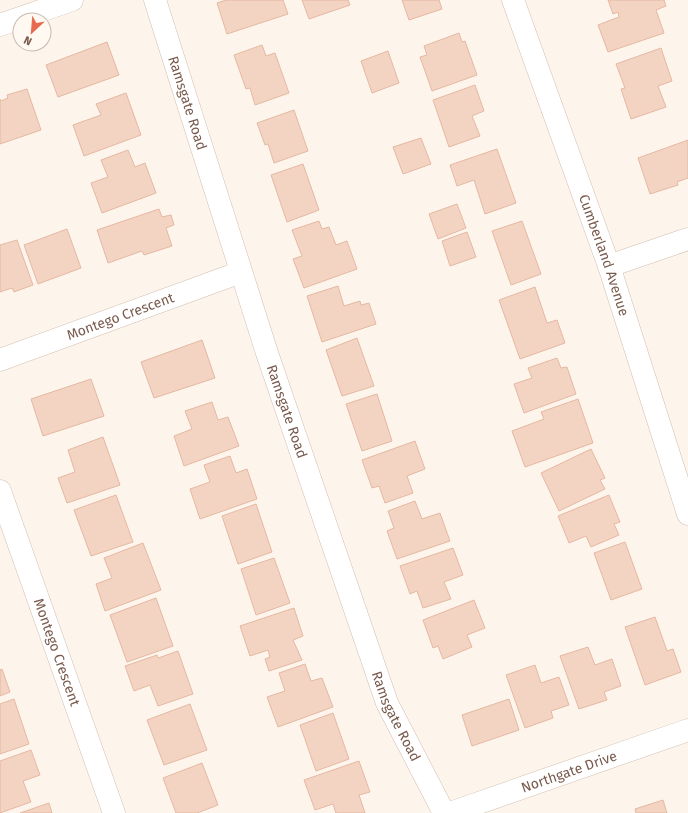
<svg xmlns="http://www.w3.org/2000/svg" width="688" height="813" font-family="'Fira Sans',sans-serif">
<rect width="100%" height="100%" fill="#fdf5eb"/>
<!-- building -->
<path fill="#f3d3c2" stroke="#e6b8a2" d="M 226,0 L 283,0 L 288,14 L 227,34 L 217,3 Z
M 302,0 L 348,0 L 350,5 L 309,19 Z
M 402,0 L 439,0 L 442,9 L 409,20 Z
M 608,0 L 664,0 L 666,6 L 656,10 L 664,33 L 608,52 L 598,25 L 619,17 L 618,12 L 613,14 Z
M 459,33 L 462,42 L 465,41 L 477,75 L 432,91 L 420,57 L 427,55 L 424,46 Z
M 107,42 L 119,75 L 58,97 L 46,65 Z
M 262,45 L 266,56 L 275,53 L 289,93 L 255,105 L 250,88 L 246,89 L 234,55 Z
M 661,48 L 672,81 L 658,86 L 666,107 L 631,119 L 621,89 L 625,88 L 616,64 Z
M 388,51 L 399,83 L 372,93 L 361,61 Z
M 475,85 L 484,111 L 472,116 L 480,136 L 449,147 L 433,100 Z
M 27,89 L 41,130 L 0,144 L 0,99 L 1,101 L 8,98 L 7,95 Z
M 126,93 L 141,135 L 84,156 L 73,125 L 101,115 L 96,104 Z
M 294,110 L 308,151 L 274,163 L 268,144 L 265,145 L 257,123 Z
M 421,138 L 431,164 L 403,174 L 393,147 Z
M 688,140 L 688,178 L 677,182 L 678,185 L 650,194 L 638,158 Z
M 497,149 L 516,203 L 485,214 L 474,180 L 457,186 L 450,165 Z
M 128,150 L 135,167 L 145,163 L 156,193 L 102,213 L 91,183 L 108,177 L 101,160 Z
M 303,164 L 319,210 L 287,222 L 271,175 Z
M 457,204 L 466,228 L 438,239 L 429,214 Z
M 159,209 L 162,217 L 171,215 L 174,225 L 166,228 L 172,246 L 144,255 L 142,251 L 108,263 L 97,230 Z
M 319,221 L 322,229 L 329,227 L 336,245 L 347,241 L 357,269 L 304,288 L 293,259 L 302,256 L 292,230 Z
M 522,221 L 541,274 L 511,285 L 492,231 Z
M 67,229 L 81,268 L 38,284 L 24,245 Z
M 467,232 L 476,257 L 450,266 L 442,241 Z
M 17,240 L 33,285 L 14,292 L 12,288 L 0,292 L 0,245 Z
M 338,286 L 344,306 L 360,301 L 361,305 L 369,303 L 376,324 L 322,342 L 307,296 Z
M 535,287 L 547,323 L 557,320 L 565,343 L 520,359 L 499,300 Z
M 357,338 L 374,386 L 342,396 L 326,350 Z
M 202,340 L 215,378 L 154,398 L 141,362 Z
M 557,358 L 561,368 L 567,367 L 576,394 L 524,413 L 514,384 L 532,378 L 528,368 Z
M 91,379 L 104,416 L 43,436 L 31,399 Z
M 377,394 L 392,441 L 362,451 L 346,404 Z
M 578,399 L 593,443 L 525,467 L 512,431 L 544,419 L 541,412 Z
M 212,402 L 218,420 L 228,417 L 239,446 L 184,466 L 174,436 L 192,429 L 185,411 Z
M 103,437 L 120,485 L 67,503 L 58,478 L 75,472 L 68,450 Z
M 415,441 L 425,469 L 407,476 L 413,493 L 385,503 L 379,486 L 372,488 L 362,460 Z
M 591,449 L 605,478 L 600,480 L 605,489 L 559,511 L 541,473 Z
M 230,456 L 236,473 L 247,469 L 257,499 L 200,519 L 190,489 L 210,482 L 204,465 Z
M 116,495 L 133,542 L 91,556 L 74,510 Z
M 609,495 L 620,522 L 614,524 L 619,535 L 591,547 L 586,536 L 569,543 L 558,516 Z
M 415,501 L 422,519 L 440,513 L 450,541 L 397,559 L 387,531 L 394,528 L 388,511 Z
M 256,504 L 272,552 L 238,564 L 222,516 Z
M 625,542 L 642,589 L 611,600 L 594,553 Z
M 143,543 L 161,590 L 105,611 L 96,584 L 112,578 L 104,558 Z
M 453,548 L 463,575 L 444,582 L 451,599 L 423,608 L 417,591 L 410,594 L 400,566 Z
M 274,558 L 290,603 L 256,615 L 241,569 Z
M 156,598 L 173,646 L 127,662 L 110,615 Z
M 474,600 L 485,628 L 467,635 L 472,647 L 443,659 L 438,646 L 433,648 L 423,620 Z
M 294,608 L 303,636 L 293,640 L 302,660 L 269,671 L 265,659 L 270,657 L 268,650 L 250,656 L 240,626 Z
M 655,617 L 667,651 L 673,649 L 681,672 L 645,685 L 625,627 Z
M 588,647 L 595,665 L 612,659 L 621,686 L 604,692 L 607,700 L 579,709 L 560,656 Z
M 178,651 L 193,694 L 158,706 L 150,685 L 134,691 L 125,666 L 157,655 L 158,658 Z
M 305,664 L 311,681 L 322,678 L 333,707 L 278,727 L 267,697 L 285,691 L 279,673 Z
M 535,665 L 541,683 L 559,677 L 569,705 L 551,711 L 553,718 L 525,728 L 506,675 Z
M 2,669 L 10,692 L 0,696 L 0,670 Z
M 14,699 L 29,744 L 0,754 L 0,704 Z
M 509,699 L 519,730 L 472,746 L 462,715 Z
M 190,704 L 207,750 L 164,765 L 147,720 Z
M 333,713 L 349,759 L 316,771 L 300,725 Z
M 31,750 L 40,775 L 23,781 L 31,802 L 0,813 L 0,761 Z
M 359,761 L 370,792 L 359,795 L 365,813 L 336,813 L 333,804 L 315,810 L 304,780 Z
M 202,763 L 218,805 L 197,813 L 176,813 L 163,778 Z
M 663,800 L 667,813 L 636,813 L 635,809 Z
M 49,803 L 52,813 L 20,813 Z"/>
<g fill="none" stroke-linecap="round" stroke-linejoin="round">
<defs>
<g id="minor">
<path id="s1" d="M 155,0 L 267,353 L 387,703 L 444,813"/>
<path id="s2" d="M 513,0 L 609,266 L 688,514"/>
<path d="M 0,25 L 72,0"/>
<path d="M 609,266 L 688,239"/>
<path id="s3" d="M 0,360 L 241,272"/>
<path id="s4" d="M 0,491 L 114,813"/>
<path id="s5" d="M 450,813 L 688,730"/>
</g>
</defs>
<!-- minor casing -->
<use href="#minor" stroke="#d3beb2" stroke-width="23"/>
<!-- minor -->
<use href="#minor" stroke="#fff" stroke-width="22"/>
</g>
<g text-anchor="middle" stroke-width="3.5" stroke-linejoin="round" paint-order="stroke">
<!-- street labels -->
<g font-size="14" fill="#795a4d" stroke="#fff9f2">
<text dy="5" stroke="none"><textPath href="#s1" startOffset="108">Ramsgate Road</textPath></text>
<text dy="5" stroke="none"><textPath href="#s2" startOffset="271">Cumberland Avenue</textPath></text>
<text dy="5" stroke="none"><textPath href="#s3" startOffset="128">Montego Crescent</textPath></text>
<text dy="5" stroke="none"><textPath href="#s1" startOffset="432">Ramsgate Road</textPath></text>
<text dy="5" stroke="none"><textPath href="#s4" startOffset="171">Montego Crescent</textPath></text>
<text dy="5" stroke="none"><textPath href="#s1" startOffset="756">Ramsgate Road</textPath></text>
<text dy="5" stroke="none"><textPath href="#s5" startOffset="126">Northgate Drive</textPath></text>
</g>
</g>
<!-- north arrow -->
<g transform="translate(32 32) rotate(206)"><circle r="19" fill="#fff9f2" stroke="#c9b9b0"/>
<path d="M0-3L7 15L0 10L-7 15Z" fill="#e76a50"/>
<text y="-6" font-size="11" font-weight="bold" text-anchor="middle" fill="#795a4d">N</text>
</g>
</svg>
